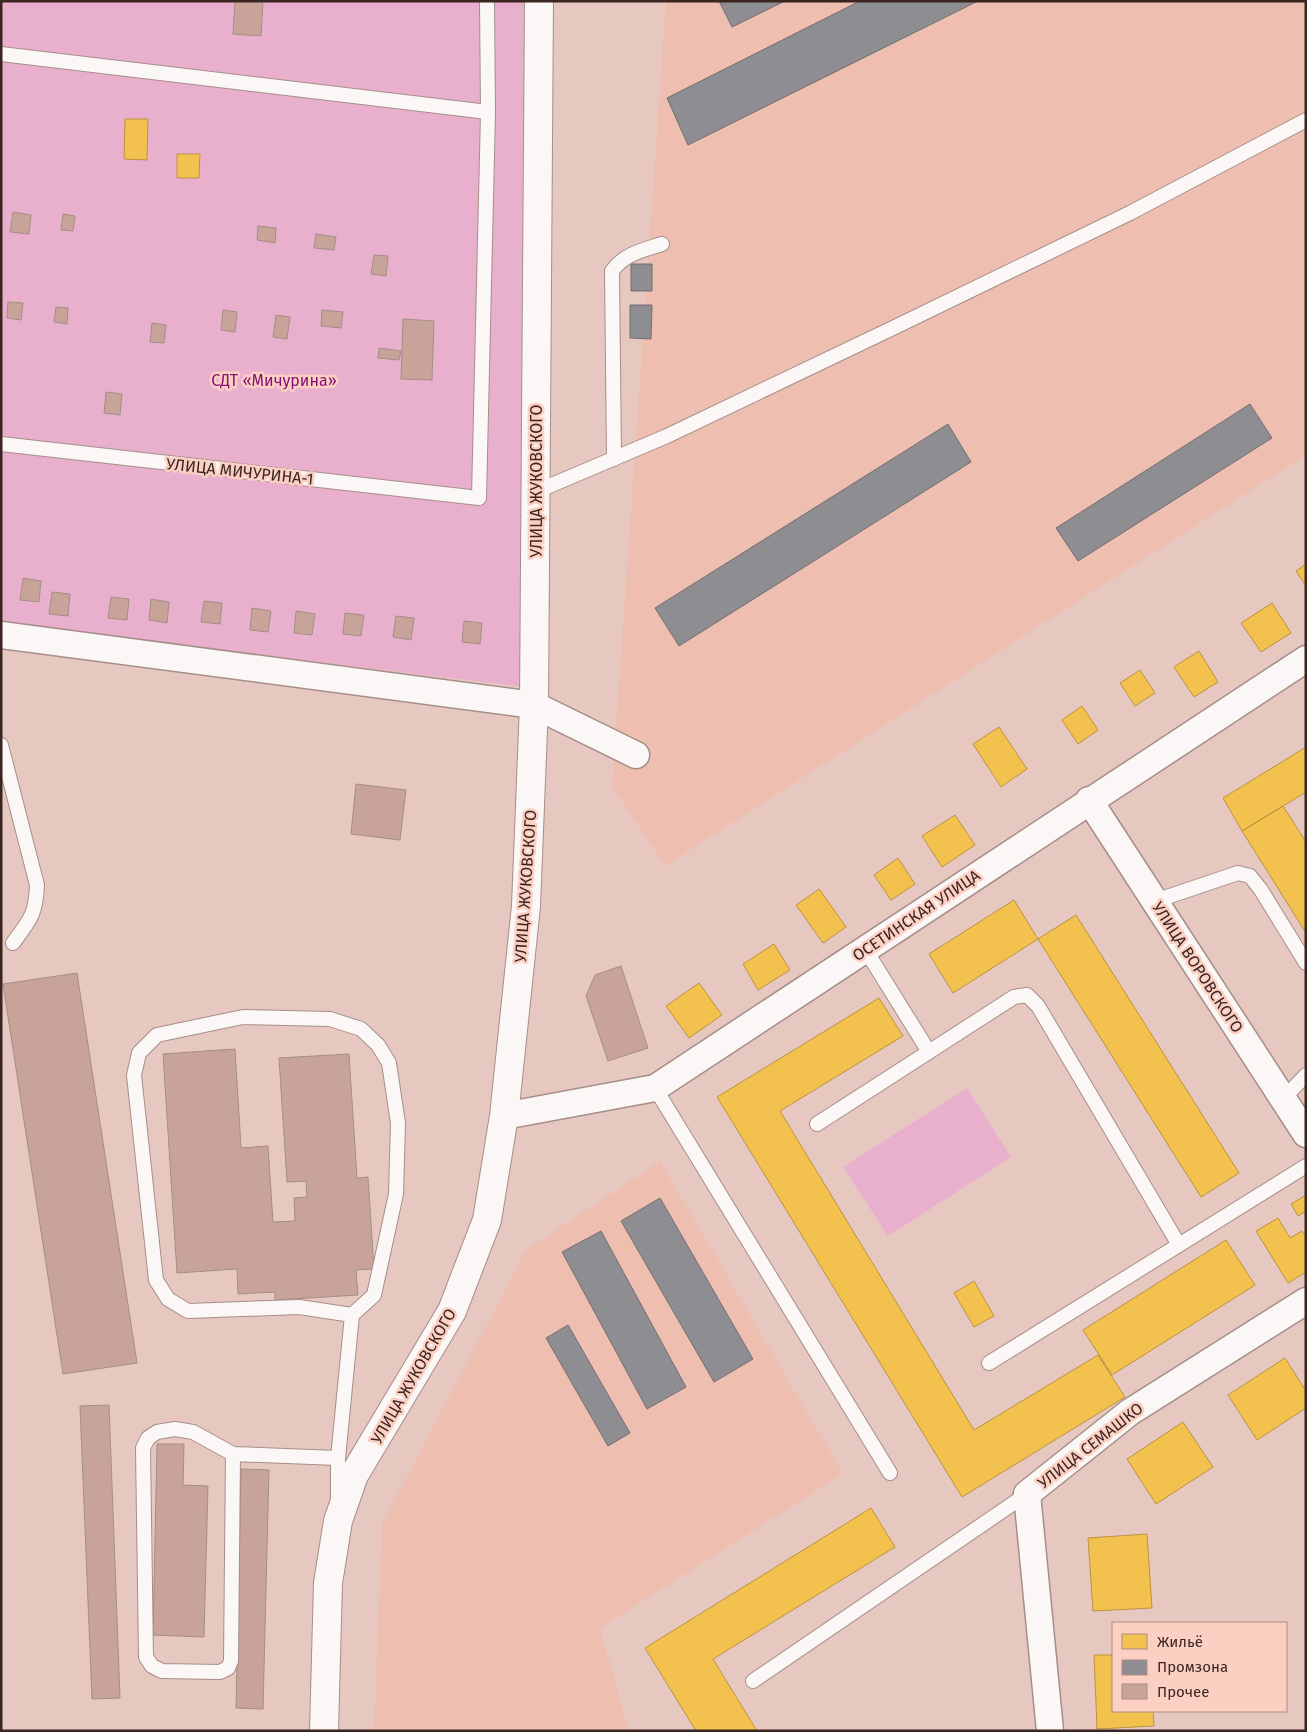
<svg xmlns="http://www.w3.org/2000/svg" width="1307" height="1732" font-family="'Fira Sans',sans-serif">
<rect width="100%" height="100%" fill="#e7c8c0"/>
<!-- built -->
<path fill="#eebeb1" d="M 666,1 L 1306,1 L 1306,455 L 665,866 L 612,786 Z
M 660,1161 L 843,1474 L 600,1628 L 629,1731 L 374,1731 L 382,1524 L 526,1250 Z"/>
<!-- green -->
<path fill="#e9b0ce" d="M 1,1 L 542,1 L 550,606 L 525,687 L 1,624 Z
M 967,1088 L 1011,1157 L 888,1236 L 843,1167 Z"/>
<!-- homes -->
<path fill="#f2c14e" stroke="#bb9240" d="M 125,119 L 148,119 L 147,160 L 124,159 Z
M 177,154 L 200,154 L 199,178 L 177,178 Z
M 1306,564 L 1306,586 L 1296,571 Z
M 1272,603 L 1291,633 L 1261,652 L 1241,623 Z
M 1199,651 L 1218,682 L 1194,697 L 1174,667 Z
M 1140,670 L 1155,693 L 1135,706 L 1120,683 Z
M 1082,706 L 1098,730 L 1078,744 L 1062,720 Z
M 999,727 L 1027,769 L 1001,787 L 973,744 Z
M 1306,747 L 1306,792 L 1242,831 L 1223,798 Z
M 1283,806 L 1306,842 L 1306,933 L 1242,831 Z
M 955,815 L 975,845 L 942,867 L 922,836 Z
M 898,858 L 915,884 L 891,900 L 874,875 Z
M 819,889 L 846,927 L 823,943 L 796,905 Z
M 1014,900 L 1038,939 L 953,993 L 929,954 Z
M 1076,915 L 1239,1173 L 1201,1197 L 1038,939 Z
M 774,944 L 790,970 L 758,990 L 743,964 Z
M 699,983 L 722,1015 L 689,1038 L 666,1006 Z
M 879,998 L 903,1036 L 780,1111 L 974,1430 L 1098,1355 L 1125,1397 L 962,1497 L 717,1097 Z
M 1306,1195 L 1306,1211 L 1298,1216 L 1291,1204 Z
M 1278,1218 L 1290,1238 L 1302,1231 L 1306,1237 L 1306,1272 L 1288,1283 L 1256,1231 Z
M 1226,1240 L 1255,1285 L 1112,1375 L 1083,1330 Z
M 974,1281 L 994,1316 L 974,1327 L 954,1293 Z
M 1285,1358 L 1306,1391 L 1306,1408 L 1257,1440 L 1228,1395 Z
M 1183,1422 L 1213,1467 L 1156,1504 L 1127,1459 Z
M 871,1508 L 895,1547 L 713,1659 L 757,1731 L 696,1731 L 645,1648 Z
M 1147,1534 L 1152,1608 L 1093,1611 L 1088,1538 Z
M 1094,1655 L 1113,1655 L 1113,1711 L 1153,1711 L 1154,1726 L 1097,1729 Z"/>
<!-- industry -->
<path fill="#8d8d92" stroke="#746e70" d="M 719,1 L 785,1 L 732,27 Z
M 860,1 L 978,1 L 688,145 L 667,98 Z
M 631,264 L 652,264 L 652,291 L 631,291 Z
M 630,305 L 652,305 L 651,339 L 630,338 Z
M 1250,404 L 1272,438 L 1078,561 L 1056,528 Z
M 948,424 L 971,462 L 679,646 L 655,608 Z
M 660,1198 L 753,1359 L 714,1382 L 621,1221 Z
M 601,1231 L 686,1387 L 647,1409 L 562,1252 Z
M 568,1325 L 630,1433 L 608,1446 L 546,1338 Z"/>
<!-- building -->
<path fill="#c7a39a" stroke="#a48e88" d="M 235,1 L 263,1 L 261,36 L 233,34 Z
M 13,212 L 31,215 L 29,234 L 10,232 Z
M 63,214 L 75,216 L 73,231 L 61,230 Z
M 258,226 L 276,228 L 275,243 L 257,240 Z
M 316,234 L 336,237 L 334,250 L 314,248 Z
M 374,255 L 388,256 L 386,276 L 371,274 Z
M 8,302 L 23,303 L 21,320 L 7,318 Z
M 56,307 L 68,308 L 67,324 L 54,322 Z
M 223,310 L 237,312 L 235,332 L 221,330 Z
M 322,310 L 343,312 L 341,328 L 321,326 Z
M 276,315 L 290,317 L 287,339 L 273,337 Z
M 403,319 L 434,321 L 432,380 L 401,379 Z
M 152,323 L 166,325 L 164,343 L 150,342 Z
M 379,348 L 401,351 L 399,360 L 378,358 Z
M 106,392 L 122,394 L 120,415 L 104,413 Z
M 23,578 L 41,581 L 39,602 L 20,600 Z
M 52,592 L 70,594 L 68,616 L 49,614 Z
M 111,597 L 129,599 L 127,620 L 108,618 Z
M 151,599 L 169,602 L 167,623 L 149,620 Z
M 204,601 L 222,603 L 220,624 L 201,622 Z
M 252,608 L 271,611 L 268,632 L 250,630 Z
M 296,611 L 315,614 L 312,635 L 294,633 Z
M 345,613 L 364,615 L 361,636 L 343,634 Z
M 396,616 L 414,618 L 411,640 L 393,637 Z
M 464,621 L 482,623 L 480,644 L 462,642 Z
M 356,784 L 406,790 L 400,840 L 351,834 Z
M 621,966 L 648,1048 L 608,1061 L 586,996 L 595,975 Z
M 77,973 L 137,1363 L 63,1374 L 3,984 Z
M 235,1049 L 241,1148 L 268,1146 L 273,1222 L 295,1221 L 294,1198 L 307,1197 L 306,1181 L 287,1182 L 279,1058 L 349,1054 L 357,1178 L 368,1177 L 374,1269 L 356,1270 L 358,1295 L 275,1300 L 275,1292 L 238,1294 L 237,1269 L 177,1273 L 163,1054 Z
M 109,1405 L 120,1698 L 92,1699 L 80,1406 Z
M 157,1444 L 184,1444 L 183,1485 L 208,1486 L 204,1637 L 153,1635 Z
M 241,1469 L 269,1470 L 263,1709 L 236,1708 Z"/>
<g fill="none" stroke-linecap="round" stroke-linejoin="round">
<defs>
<path id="service" d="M 1,54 L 488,112
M 1,444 L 479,498 L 488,112 L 487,1
M 614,459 L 612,271 C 624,254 643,250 662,244
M 535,492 L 667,436 L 895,327 L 1130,213 L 1306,120
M 1,745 L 37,885 C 36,914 30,920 13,943
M 1155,901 L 1238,873 L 1250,876 L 1261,890 L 1306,963
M 865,949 L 929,1052
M 655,1088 L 890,1473
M 1283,1099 L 1306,1075
M 817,1124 L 1014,997 L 1027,995 L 1038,1006 L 1179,1245
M 989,1363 L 1306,1166
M 233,1454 L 231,1661 L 228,1668 L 220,1672 L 162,1671 L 152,1666 L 146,1657 L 143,1448 L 148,1438 L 157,1432 L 175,1429 L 193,1432 L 233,1454 L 338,1458
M 338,1497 L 338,1458 L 352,1315 L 374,1295 L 396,1194 L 398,1123 L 389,1063 L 378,1045 L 361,1029 L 330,1019 L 243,1017 L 157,1035 L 139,1053 L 134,1075 L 156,1280 L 168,1299 L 188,1311 L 299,1307 L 352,1315
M 753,1681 L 1027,1494"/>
<path id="minor" d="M 1,635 L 534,705 L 636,755
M 1089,800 L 1306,1134
M 504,1116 L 655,1088 L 1306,659
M 1050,1731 L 1027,1494 L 1130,1412 L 1306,1301"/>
<path id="secondary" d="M 324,1731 L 328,1583 L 338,1521 L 354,1475 L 452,1311 L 487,1220 L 504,1116 L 526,906 L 534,705 L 539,1"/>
</defs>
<!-- service casing -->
<use href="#service" stroke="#a68e88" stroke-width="16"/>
<!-- minor casing -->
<use href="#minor" stroke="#a68e88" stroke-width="29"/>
<!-- secondary casing -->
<use href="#secondary" stroke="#a68e88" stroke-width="30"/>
<!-- service -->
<use href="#service" stroke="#fbf7f6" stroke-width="14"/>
<!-- minor -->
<use href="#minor" stroke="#fbf7f6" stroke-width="26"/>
<!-- secondary -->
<use href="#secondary" stroke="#fbf7f6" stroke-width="28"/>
</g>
<g text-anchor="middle" stroke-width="5" stroke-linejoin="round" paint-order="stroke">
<!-- park labels -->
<g font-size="16" fill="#861077" stroke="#fccfc3">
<text x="274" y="386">СДТ «Мичурина»</text>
</g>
<!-- street labels -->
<g font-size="16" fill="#3a2520" stroke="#fccfc3">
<text transform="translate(240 471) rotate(6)" y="6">УЛИЦА МИЧУРИНА-1</text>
<text transform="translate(536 481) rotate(-90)" y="6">УЛИЦА ЖУКОВСКОГО</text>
<text transform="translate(525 886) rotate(-86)" y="6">УЛИЦА ЖУКОВСКОГО</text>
<text transform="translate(916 915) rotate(-34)" y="6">ОСЕТИНСКАЯ УЛИЦА</text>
<text transform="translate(1198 967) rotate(57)" y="6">УЛИЦА ВОРОВСКОГО</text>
<text transform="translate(413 1376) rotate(-60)" y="6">УЛИЦА ЖУКОВСКОГО</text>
<text transform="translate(1090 1445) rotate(-38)" y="6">УЛИЦА СЕМАШКО</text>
</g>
</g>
<!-- border -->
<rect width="1307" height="1732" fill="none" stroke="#3a2520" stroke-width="5"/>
<!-- legend -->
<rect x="1112" y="1622" width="175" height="90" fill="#fccfc3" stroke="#ae8b82"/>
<rect x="1122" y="1634" width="25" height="15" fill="#f2c14e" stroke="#ae8b82"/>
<text x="1157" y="1647" font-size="15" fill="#3a2520">Жильё</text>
<rect x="1122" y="1660" width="25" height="15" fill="#8d8d92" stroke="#ae8b82"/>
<text x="1157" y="1672" font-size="15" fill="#3a2520">Промзона</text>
<rect x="1122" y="1684" width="25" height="15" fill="#c7a39a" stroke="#ae8b82"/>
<text x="1157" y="1697" font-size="15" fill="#3a2520">Прочее</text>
</svg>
